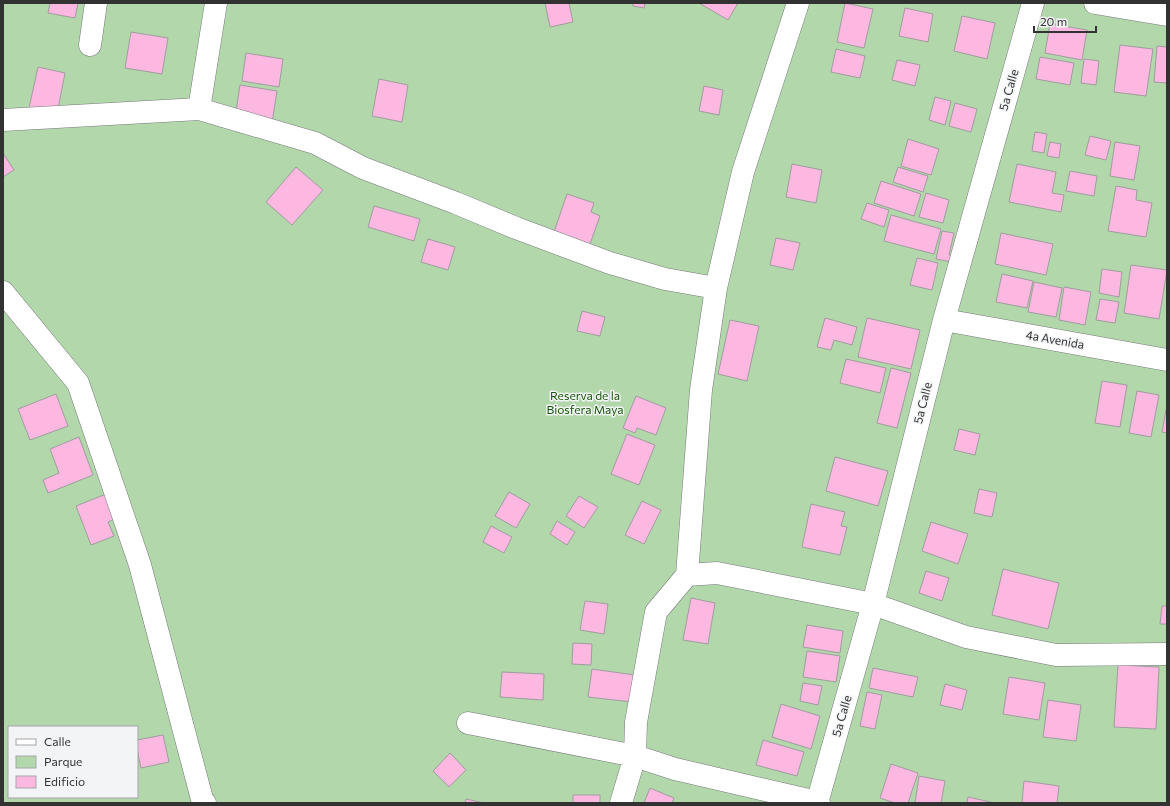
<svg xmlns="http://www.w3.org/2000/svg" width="1170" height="806" font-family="Commissioner,sans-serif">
<rect width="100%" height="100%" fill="#f2f4f5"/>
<!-- green -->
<path fill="#b2d7ab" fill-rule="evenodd" d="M 3,3 L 1167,3 L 1167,803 L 3,803 ZM 9,727 L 137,727 L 137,797 L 9,797 Z"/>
<!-- building -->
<path fill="#fcb8e1" stroke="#9f9d9e" d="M 50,3 L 78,3 L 75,18 L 48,13 Z
M 545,3 L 569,3 L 573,22 L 550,27 Z
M 633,3 L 645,3 L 644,8 L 633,6 Z
M 699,3 L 738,3 L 728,20 Z
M 845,3 L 873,9 L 864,48 L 837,42 Z
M 905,8 L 933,14 L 928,42 L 899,36 Z
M 962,16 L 995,23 L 987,59 L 954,51 Z
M 1050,24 L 1087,30 L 1082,60 L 1045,53 Z
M 131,32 L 168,38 L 162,74 L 125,68 Z
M 1120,45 L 1153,49 L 1146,96 L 1114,92 Z
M 1157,46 L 1167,47 L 1167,83 L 1154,82 Z
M 836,49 L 865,56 L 860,78 L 831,72 Z
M 246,53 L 283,59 L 279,87 L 242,81 Z
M 1040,57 L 1074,63 L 1070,85 L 1036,79 Z
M 1084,59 L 1099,61 L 1096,85 L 1081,83 Z
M 897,60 L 920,65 L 915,86 L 892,80 Z
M 38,67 L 65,73 L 57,114 L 29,108 Z
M 379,79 L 408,85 L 402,122 L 372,116 Z
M 240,85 L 277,91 L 272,123 L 235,118 Z
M 704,86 L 723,90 L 719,115 L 699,111 Z
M 935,97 L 951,101 L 945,125 L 929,120 Z
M 955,103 L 977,109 L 971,132 L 949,126 Z
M 1035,132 L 1047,134 L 1044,153 L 1032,151 Z
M 1090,136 L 1111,141 L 1106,160 L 1085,155 Z
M 908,139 L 939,149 L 931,175 L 901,166 Z
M 1050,142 L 1061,144 L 1059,158 L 1047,156 Z
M 1115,142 L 1140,146 L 1134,180 L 1110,176 Z
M 3,153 L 14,170 L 3,177 Z
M 792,164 L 822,170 L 816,203 L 786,197 Z
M 1017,164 L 1056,172 L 1052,193 L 1064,195 L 1061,212 L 1009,202 Z
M 296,167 L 323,190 L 292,225 L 266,202 Z
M 898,167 L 928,176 L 923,192 L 893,182 Z
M 1070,171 L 1097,176 L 1094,196 L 1066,191 Z
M 881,181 L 921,194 L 914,216 L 874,203 Z
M 1116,186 L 1137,190 L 1136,200 L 1152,203 L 1146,237 L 1108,231 Z
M 926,193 L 949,200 L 943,223 L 919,217 Z
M 567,194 L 594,203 L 591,212 L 600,216 L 590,244 L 554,232 Z
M 867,203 L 889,210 L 884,227 L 861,219 Z
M 374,206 L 420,219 L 414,241 L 368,227 Z
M 891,215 L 941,229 L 934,254 L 884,241 Z
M 942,231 L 954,233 L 949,255 L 953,255 L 952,262 L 936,259 Z
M 1001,233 L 1053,244 L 1046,275 L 995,264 Z
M 776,238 L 800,243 L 793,270 L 770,265 Z
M 428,239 L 455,247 L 448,270 L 421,262 Z
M 917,258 L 938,263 L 932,290 L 910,285 Z
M 1131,265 L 1167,270 L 1159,319 L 1124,313 Z
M 1102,269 L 1122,272 L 1119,297 L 1099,293 Z
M 1002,274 L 1033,281 L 1027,308 L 996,302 Z
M 1034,282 L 1062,288 L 1056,317 L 1028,312 Z
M 1064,287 L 1091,292 L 1085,325 L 1059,320 Z
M 1100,299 L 1119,302 L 1115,323 L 1096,320 Z
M 582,311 L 605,317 L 600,336 L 577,331 Z
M 825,318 L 857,327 L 852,345 L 834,340 L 831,350 L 817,347 Z
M 867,318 L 920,330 L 911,369 L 858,357 Z
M 730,320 L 759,326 L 747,381 L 718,374 Z
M 846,359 L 886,368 L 880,393 L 840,383 Z
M 891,368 L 911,373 L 897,428 L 877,423 Z
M 1102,381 L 1127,385 L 1120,427 L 1095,423 Z
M 1137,391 L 1159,395 L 1151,437 L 1129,433 Z
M 56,394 L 68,426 L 30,440 L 18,409 Z
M 636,396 L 666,408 L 656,435 L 637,428 L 635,433 L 623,428 Z
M 1167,405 L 1167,433 L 1162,432 Z
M 959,429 L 980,434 L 975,455 L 954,450 Z
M 627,434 L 655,445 L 639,485 L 611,474 Z
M 79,437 L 93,475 L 48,493 L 43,480 L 59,473 L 50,449 Z
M 835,457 L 888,471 L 878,506 L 826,491 Z
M 979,489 L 997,493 L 992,517 L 974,513 Z
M 509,492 L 530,504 L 516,528 L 495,516 Z
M 106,494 L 115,519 L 108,522 L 114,536 L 91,545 L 76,506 Z
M 579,496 L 598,507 L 584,528 L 566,516 Z
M 642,501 L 661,510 L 644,544 L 625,535 Z
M 811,504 L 845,512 L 841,526 L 847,527 L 840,555 L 802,547 Z
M 557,521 L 575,532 L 567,545 L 550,534 Z
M 931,522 L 968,534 L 958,564 L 922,551 Z
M 491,526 L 512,537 L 504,553 L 483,542 Z
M 1003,569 L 1059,583 L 1048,629 L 992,615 Z
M 926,571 L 949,578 L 942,601 L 919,593 Z
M 691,598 L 715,603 L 708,644 L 683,640 Z
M 585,601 L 608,604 L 604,634 L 580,630 Z
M 1162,606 L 1167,606 L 1167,624 L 1160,624 Z
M 807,625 L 843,631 L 840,653 L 803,647 Z
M 573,643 L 592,644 L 591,665 L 572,664 Z
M 807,651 L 840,656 L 836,682 L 803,677 Z
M 1118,665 L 1159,667 L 1156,729 L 1114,727 Z
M 873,668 L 918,677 L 913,697 L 869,688 Z
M 592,669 L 635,675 L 632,702 L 588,697 Z
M 502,672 L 544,674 L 543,700 L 500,697 Z
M 1009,677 L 1045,683 L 1039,720 L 1003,714 Z
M 803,683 L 822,686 L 818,705 L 800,701 Z
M 945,684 L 967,690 L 962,710 L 940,705 Z
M 867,692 L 882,695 L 875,729 L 860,726 Z
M 1048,700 L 1081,705 L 1076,741 L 1043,737 Z
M 781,704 L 820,716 L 811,749 L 772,737 Z
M 163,735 L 169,762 L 141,768 L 137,749 L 137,740 Z
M 763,740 L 804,752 L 797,776 L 756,765 Z
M 450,753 L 466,770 L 449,787 L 433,771 Z
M 891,764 L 918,773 L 908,803 L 895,803 L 880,798 Z
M 919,776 L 945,781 L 941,803 L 915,803 Z
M 1024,781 L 1059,786 L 1057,803 L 1022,803 Z
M 650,788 L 674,798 L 672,803 L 644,803 Z
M 573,795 L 600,795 L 600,803 L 573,803 Z
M 968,797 L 995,803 L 967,803 Z
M 466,799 L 484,803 L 465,803 Z"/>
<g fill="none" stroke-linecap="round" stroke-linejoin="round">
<defs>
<path id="street" d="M 1095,3 L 1167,15
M 90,45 L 96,3
M 199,109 L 216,3
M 3,120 L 199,109 L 315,143 L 363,168 L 456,203 L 516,228 L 610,263 L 665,279 L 716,288
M 3,292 L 78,383 L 140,565 L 202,799 L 205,803
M 944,320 L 1167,360
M 687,575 L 717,573 L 873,604 L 966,637 L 1056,655 L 1167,654
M 468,723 L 635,756 L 675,769 L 817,802 L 819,803
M 621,803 L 635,756 L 636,722 L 656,612 L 687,575 L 701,390 L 716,288 L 743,172 L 798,3
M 817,803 L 873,604 L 944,320 L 1033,3"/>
</defs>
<!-- street casing -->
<use href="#street" stroke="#767879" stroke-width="23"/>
<!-- street -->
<use href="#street" stroke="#fff" stroke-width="22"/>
</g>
<g text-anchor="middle" stroke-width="3" stroke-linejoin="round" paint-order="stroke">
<!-- street labels -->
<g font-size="12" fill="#323233" stroke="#f2f4f5">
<text transform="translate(1009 90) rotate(-74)" y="4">5a Calle</text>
<text transform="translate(1055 340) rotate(10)" y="4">4a Avenida</text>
<text transform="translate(923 403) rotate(-76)" y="4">5a Calle</text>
<text transform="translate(842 716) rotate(-74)" y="4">5a Calle</text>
</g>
<!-- park labels -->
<g font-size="12" fill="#155607" stroke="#f2f4f5">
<text x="585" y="400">Reserva de la<tspan x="585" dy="14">Biosfera Maya</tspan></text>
</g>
</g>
<!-- border -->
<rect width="1170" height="806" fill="none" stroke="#323233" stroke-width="8"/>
<!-- legend -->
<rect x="8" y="726" width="130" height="72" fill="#f2f4f5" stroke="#a5a6a7"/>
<rect x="16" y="739" width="20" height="6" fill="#ffffff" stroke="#a5a6a7"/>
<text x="44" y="746" font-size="12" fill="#323233">Calle</text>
<rect x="16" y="756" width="20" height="12" fill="#b2d7ab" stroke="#a5a6a7"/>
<text x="44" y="766" font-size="12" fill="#323233">Parque</text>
<rect x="16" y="776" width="20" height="12" fill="#fcb8e1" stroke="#a5a6a7"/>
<text x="44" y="786" font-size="12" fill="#323233">Edificio</text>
<!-- scale -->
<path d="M1034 26v6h62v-6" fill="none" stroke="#323233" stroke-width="2"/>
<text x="1040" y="26" font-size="12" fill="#323233" stroke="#f2f4f5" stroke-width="3" paint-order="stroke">20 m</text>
</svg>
